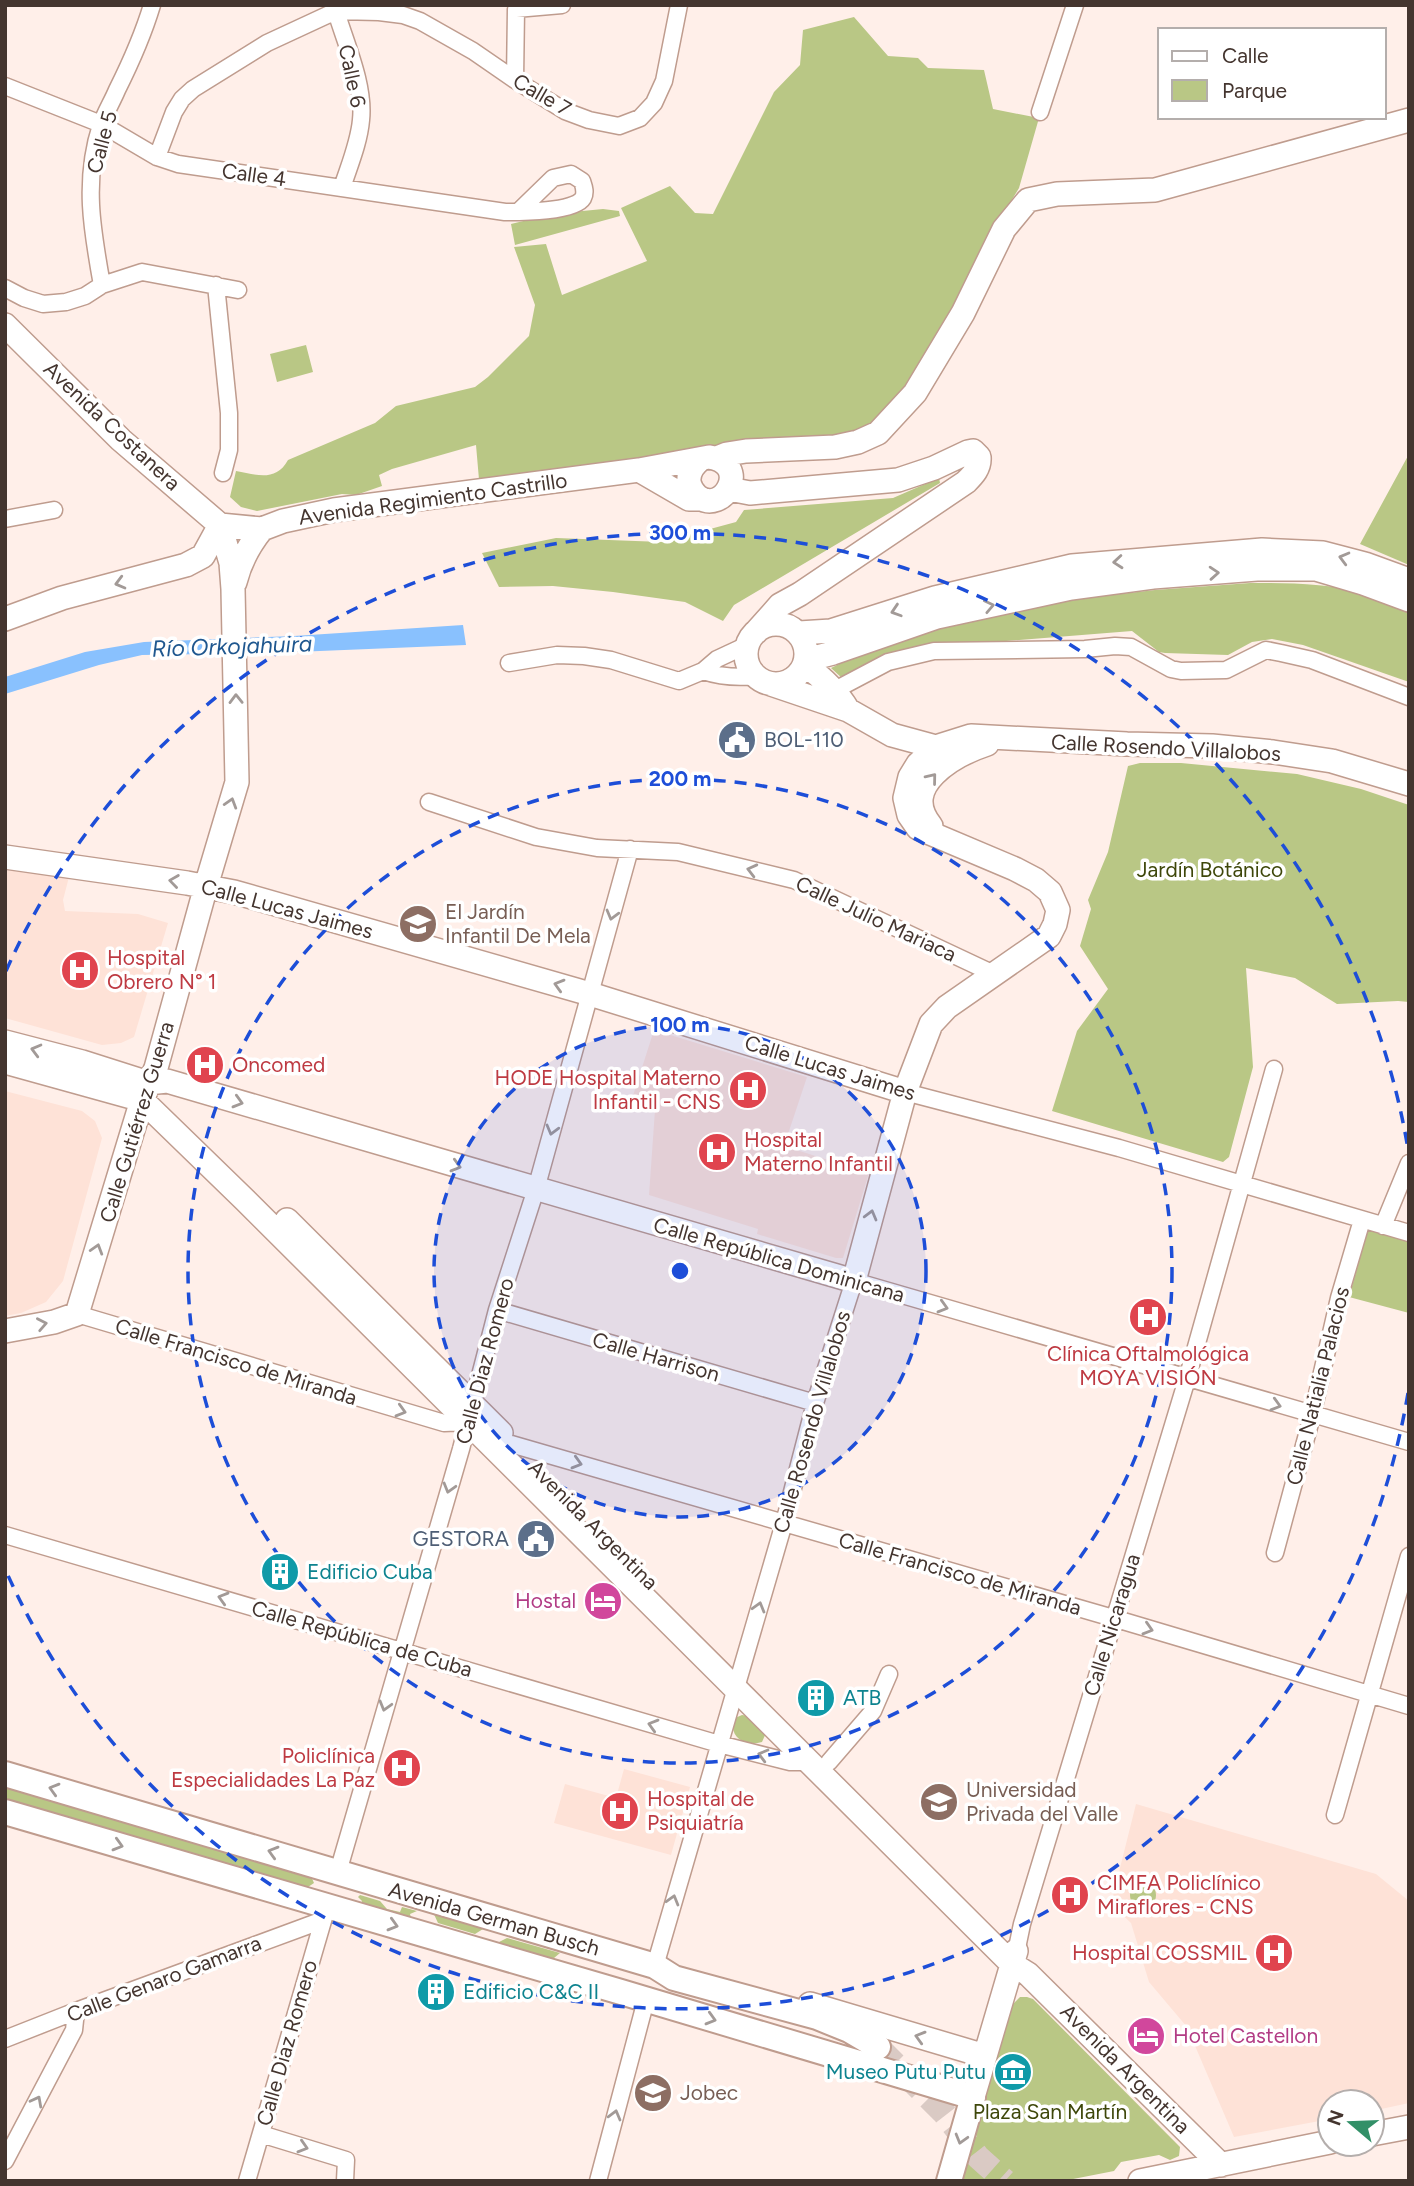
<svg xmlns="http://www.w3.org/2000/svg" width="1414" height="2186" font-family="Figtree,sans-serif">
<rect width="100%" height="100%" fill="#ffefe9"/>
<!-- built -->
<path fill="#fee2d7" d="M 5,870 L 69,877 L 63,900 L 65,911 L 138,914 L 168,923 L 134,1037 L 121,1043 L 102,1045 L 5,1018 Z
M 654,1030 L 807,1077 L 784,1146 L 869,1173 L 843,1258 L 836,1258 L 757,1234 L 758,1229 L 649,1195 L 655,1110 L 631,1102 Z
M 5,1091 L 82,1111 L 95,1121 L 102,1138 L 63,1281 L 46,1302 L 21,1313 L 5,1316 Z
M 624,1769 L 690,1787 L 671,1855 L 554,1823 L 565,1784 L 616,1798 Z
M 1136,1804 L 1376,1874 L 1409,1901 L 1409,2103 L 1372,2111 L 1372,2102 L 1330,2102 L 1330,2119 L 1234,2137 L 1187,2027 L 1149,1982 L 1131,1923 L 1111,1904 Z"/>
<!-- green -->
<path fill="#b9c785" d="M 854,17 L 888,56 L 918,58 L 928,68 L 984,70 L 993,109 L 1039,118 L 1019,188 L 986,242 L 951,310 L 915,374 L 877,421 L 858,434 L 480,491 L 476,445 L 392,469 L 379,475 L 382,486 L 356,495 L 342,494 L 257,511 L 241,507 L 230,497 L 236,471 C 257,475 276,482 288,460 L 375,423 L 396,406 L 475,387 L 488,377 L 529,336 L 535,305 L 514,247 L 546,244 L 562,295 L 647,261 L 621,208 L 670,186 L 695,213 L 713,214 L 774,92 L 800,65 L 803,30 Z
M 603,209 L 619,211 L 620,216 L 515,245 L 511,224 L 552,214 Z
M 306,345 L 313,372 L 277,382 L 270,354 Z
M 1409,454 L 1409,565 L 1360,544 Z
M 939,478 L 940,483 L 734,605 L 723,621 L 685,602 L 613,592 L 553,586 L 499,587 L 482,553 L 556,538 L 662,542 L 736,522 L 744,510 L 893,498 Z
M 1250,583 C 1289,583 1329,583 1367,594 C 1381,598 1395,605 1409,611 L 1409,682 L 1303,645 L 1272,639 L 1252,642 L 1228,655 L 1165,653 L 1159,652 L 1132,631 L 994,642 L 935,644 L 904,649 L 877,659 L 843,679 L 831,668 L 872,648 L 920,633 L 1041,603 L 1155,590 Z
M 1140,763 L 1181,763 L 1297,774 L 1361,789 L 1409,805 L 1409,1002 L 1398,1001 L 1337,1004 L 1295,978 L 1246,968 L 1253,1067 L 1229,1157 L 1223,1162 L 1052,1111 L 1077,1031 L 1108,989 L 1080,946 L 1091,909 L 1088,900 L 1108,852 L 1128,766 Z
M 1368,1229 L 1409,1240 L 1409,1313 L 1349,1297 Z
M 742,1715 L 749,1716 L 766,1733 L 762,1742 C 745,1747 727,1737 735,1718 Z
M 5,1785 L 310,1874 L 314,1883 L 305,1889 L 5,1802 Z
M1130 1895a13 13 0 1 1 26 0a13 13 0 1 1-26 0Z
M 360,1895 L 380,1901 L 387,1909 L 400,1912 L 402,1907 L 417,1911 L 410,1914 L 412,1921 L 361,1905 L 362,1901 L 358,1897 Z
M 432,1910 L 481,1925 L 483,1929 L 475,1934 L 438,1923 Z
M 507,1938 L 560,1953 L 554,1958 L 557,1964 L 495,1944 Z
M 1020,1997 L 1027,1997 L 1033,1999 L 1180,2147 L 1179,2156 L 1170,2160 L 1159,2155 L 1121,2162 L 1114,2171 L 1063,2181 L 959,2181 L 1011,2006 Z"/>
<!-- water -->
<path fill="#89c1fe" d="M 463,625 L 466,645 L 271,653 L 142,655 L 99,665 L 5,694 L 5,677 L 85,652 L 144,642 L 294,636 Z"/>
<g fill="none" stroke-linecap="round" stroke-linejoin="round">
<!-- primary-tunnel -->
<path stroke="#dacac4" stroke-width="24" stroke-dasharray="24 12" stroke-linecap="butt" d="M 878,2047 L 944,2113 L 978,2157 L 1005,2181"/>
<defs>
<path id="street" d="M 334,5 C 344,40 365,84 361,120 C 359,143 349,166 342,188
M 515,80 L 516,9 L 562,5
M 5,86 L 101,124 L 157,157 L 178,164 L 505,212 C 521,212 575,212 583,198 C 586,192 584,187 582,181 L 571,174 L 553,178 L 518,212
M 1040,112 L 1075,5
M 157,157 L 174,112 L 182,99 L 193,89 L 267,43 L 336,11 L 379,12 L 403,15 L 420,21 L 473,51 L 515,80 L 565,111 L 589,120 L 619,126 L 640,118 L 654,103 L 664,81 L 679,5
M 102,285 C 92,230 83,180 101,125 C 105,113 112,102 117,90 C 131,62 143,35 152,5
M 216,285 L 229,413 L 229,450 L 223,473
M 5,288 L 24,298 L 43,304 L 66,302 L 85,296 L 102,285 L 142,272 L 238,290
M 5,519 L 54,510
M 509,663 L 557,655 L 584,656 L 611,660 L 679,681 L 703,671 L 717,659 L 747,645
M 703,671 C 721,677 736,678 755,676
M 835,690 L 888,662 L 934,651 L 1085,649 L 1115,646 L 1131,647 L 1171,669 L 1181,671 L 1226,670 L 1266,650 L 1281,653 L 1312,660 L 1409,697
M 429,802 L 536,837 L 597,848 L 678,852 L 794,880 L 994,974
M 905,1092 L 1119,1148 L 1409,1233
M 1383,1226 L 1409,1163
M 497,1310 L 815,1403
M 77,1314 L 444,1423 L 467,1422
M 511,1444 L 1113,1618 L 1409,1706
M 5,1535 L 719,1744 L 790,1762 L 808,1762
M 1275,1553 L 1312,1416 L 1339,1298 L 1362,1220
M 829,1762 L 873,1711 L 889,1674
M 1335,1815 L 1409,1556
M 338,1872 L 461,1449 L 497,1310 L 536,1189 L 630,849
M 1017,1948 L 1022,1924 L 1187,1379 L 1274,1069
M 655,1966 L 784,1523 L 815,1403 L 854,1281 L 1409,1442
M 5,2039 L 76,2011 L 323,1920
M 261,2134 L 346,2160 L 345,2181
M 5,2161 L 74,2030 L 76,2011
M 247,2181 L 325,1914
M 598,2181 L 646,2000"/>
<path id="secondary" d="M 5,325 L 121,440 L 220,525
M 717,458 L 727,454 L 746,451 L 835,447 L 858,442 L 878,433 L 915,393 L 963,313 L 1004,229 L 1028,200 L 1057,194 L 1155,190 L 1409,120
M 639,470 L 689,499 L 702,499
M 729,489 L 750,493 L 898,480 L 934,468 L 968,452 L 973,451 L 979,457 C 980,468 973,475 966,482 L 800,594 L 780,605 L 756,632
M 220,525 L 262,529 L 283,521 L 334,510 L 639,470 L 709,457 C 752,463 724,517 697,496 C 693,492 690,488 689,482 C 688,472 693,465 701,459
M 235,582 C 240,562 249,545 262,529
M 5,619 L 62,598 L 186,565 L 203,556 L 220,525
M746 654a30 30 0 1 1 60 0a30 30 0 1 1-60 0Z
M 799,633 L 831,631 L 935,598 L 1072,566 L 1262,550 L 1323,553 L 1365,564 L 1409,580
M 806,660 L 833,653 L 937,617 L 1071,588 L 1153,577 L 1257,569 L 1316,569 L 1363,583 L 1409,600
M 805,665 C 823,678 837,691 848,710
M 771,684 L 848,710 L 892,735 L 936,747
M 931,826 C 898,786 954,755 987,744
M 5,857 L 187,883 L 234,892 L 590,994 L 905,1092
M 5,1042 L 82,1062 L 148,1083 L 167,1081 L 854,1281 L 905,1092 L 931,1024 L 947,1007 L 1049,936 L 1055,924 L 1058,910 L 1050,892 L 1036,880 L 1015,869 L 918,828 L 909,815 L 905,798 L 910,777 L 918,764 L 936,747 L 971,736 L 1127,744 L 1212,746 L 1273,752 L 1332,761 L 1409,784
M 5,1062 L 142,1100 L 245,1200 L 1012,1964 L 1028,1974 L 1221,2165
M 287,1220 L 501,1433
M 5,1331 L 54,1322 L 77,1314 L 142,1100 L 156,1068 L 206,886 L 237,782 L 233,589 L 231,563 L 220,525
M 810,2004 L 985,2056
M 973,2097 L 1016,1951
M 1372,2134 L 1409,2127
M 1140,2181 L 1330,2142"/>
<path id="primary" d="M 5,1774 L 655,1966 L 674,1978 L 817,2017 L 849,2030 L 878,2047
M 5,1812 L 621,1992 L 973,2097 L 949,2181"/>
</defs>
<!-- street casing -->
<use href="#street" stroke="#bf9c8e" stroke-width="19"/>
<!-- secondary casing -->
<use href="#secondary" stroke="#bf9c8e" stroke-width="26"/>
<!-- primary casing -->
<use href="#primary" stroke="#bf9c8e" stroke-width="28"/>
<!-- street -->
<use href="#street" stroke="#fff" stroke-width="16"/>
<!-- secondary -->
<use href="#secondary" stroke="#fff" stroke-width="23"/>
<!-- primary -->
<use href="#primary" stroke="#fff" stroke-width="24"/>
</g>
<!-- one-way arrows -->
<defs><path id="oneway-chevron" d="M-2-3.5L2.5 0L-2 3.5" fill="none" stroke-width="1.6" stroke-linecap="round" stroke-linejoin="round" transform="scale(1.75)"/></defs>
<g stroke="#a29a97">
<use href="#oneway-chevron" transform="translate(1344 558) rotate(-165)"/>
<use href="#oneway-chevron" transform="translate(1118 562) rotate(175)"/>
<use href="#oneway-chevron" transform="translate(1214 573) rotate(-4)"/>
<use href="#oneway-chevron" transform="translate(120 583) rotate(165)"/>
<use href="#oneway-chevron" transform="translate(989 606) rotate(-12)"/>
<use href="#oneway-chevron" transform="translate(896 611) rotate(162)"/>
<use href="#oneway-chevron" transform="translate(236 699) rotate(-91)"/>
<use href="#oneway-chevron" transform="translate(932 778) rotate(-51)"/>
<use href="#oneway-chevron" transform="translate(231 803) rotate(-73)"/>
<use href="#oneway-chevron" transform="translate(752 870) rotate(-166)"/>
<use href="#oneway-chevron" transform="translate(174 881) rotate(-172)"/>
<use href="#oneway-chevron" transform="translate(612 915) rotate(105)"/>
<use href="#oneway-chevron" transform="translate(559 985) rotate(-164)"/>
<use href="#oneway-chevron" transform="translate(36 1050) rotate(-165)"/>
<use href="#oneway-chevron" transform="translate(238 1102) rotate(16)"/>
<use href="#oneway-chevron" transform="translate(552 1130) rotate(105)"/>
<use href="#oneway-chevron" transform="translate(456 1166) rotate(16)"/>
<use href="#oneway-chevron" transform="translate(871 1215) rotate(-75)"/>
<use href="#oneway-chevron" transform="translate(97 1249) rotate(-73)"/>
<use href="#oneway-chevron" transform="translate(943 1307) rotate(16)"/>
<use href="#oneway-chevron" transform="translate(42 1324) rotate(-11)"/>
<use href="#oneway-chevron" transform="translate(1276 1405) rotate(16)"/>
<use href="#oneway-chevron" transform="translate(401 1411) rotate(16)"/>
<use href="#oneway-chevron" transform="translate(577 1463) rotate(16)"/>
<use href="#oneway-chevron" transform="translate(449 1488) rotate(106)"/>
<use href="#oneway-chevron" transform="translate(223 1598) rotate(-164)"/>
<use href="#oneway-chevron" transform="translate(759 1607) rotate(-74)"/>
<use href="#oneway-chevron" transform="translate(1148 1629) rotate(17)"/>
<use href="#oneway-chevron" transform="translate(385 1706) rotate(106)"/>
<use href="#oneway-chevron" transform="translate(653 1725) rotate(-164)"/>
<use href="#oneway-chevron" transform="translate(763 1755) rotate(-165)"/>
<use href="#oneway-chevron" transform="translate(54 1789) rotate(-164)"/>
<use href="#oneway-chevron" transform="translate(118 1845) rotate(16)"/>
<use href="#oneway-chevron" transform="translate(273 1852) rotate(-164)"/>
<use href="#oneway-chevron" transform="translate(673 1900) rotate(-74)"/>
<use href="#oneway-chevron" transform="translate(393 1925) rotate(16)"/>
<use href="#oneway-chevron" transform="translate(711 2019) rotate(16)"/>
<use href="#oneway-chevron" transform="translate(920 2037) rotate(-164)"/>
<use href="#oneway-chevron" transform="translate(37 2101) rotate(-62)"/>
<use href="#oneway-chevron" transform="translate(615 2115) rotate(-75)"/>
<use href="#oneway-chevron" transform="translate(961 2139) rotate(106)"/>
<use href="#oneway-chevron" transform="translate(303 2147) rotate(17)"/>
</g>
<!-- distance rings -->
<circle cx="680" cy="1271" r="246" fill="#1d4ed8" fill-opacity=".12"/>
<g fill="none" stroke="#1d4ed8" stroke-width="3.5" stroke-dasharray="12 9">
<circle cx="680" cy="1271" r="246"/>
<circle cx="680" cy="1271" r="492"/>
<path d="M1408 1393A738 738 0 0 1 6 1571M6 971A738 738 0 0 1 1408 1149"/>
</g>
<!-- icons -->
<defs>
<symbol id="civic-disc" viewBox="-11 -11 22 22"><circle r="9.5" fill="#5c6f8a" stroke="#fff"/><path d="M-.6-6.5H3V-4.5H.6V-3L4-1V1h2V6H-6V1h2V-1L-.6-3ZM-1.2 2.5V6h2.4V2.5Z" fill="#fff"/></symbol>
<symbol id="school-disc" viewBox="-11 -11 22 22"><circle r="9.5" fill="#8d6e63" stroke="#fff"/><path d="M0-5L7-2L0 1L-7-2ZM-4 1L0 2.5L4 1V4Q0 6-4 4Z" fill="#fff"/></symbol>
<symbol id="hospital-disc" viewBox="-11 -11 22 22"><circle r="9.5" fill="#e0444e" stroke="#fff"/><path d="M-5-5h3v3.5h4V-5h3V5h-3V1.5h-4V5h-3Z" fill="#fff"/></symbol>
<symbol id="building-disc" viewBox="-11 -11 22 22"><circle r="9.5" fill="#0f9aa8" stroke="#fff"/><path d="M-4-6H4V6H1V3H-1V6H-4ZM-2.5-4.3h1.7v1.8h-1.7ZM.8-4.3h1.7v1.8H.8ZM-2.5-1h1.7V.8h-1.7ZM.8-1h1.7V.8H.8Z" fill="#fff"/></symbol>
<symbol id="hotel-disc" viewBox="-11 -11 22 22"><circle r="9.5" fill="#d1479c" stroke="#fff"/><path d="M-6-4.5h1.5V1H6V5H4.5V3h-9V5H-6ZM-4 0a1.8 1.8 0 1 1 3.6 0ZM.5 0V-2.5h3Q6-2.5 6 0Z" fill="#fff"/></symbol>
<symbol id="university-disc" viewBox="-11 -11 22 22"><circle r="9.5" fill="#8d6e63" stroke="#fff"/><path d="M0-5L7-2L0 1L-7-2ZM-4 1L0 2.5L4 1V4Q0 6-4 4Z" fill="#fff"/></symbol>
<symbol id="museum-disc" viewBox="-11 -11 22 22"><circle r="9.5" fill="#0f9aa8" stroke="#fff"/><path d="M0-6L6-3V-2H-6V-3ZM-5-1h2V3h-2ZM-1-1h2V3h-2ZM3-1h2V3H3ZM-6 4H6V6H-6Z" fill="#fff"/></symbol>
</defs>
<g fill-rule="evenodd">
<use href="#civic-disc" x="715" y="718" width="44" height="44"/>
<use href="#school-disc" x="396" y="902" width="44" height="44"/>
<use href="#hospital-disc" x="58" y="948" width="44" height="44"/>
<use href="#hospital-disc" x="183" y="1043" width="44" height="44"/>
<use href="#hospital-disc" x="726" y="1068" width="44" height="44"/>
<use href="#hospital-disc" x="695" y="1130" width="44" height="44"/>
<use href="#hospital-disc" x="1126" y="1295" width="44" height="44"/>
<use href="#civic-disc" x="514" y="1517" width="44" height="44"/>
<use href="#building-disc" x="258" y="1550" width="44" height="44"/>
<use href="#hotel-disc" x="581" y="1579" width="44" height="44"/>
<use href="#building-disc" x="794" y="1676" width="44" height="44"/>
<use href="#hospital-disc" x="380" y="1746" width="44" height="44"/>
<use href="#university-disc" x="917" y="1780" width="44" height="44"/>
<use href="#hospital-disc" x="598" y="1789" width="44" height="44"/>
<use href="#hospital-disc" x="1048" y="1873" width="44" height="44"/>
<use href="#hospital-disc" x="1252" y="1931" width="44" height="44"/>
<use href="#building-disc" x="414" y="1970" width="44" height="44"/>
<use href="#hotel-disc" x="1124" y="2014" width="44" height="44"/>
<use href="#museum-disc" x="991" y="2050" width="44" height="44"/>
<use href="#school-disc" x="631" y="2071" width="44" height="44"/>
</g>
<g text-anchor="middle" stroke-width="7" stroke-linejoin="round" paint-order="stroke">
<!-- street labels -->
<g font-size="21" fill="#44352f" stroke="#fff">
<text transform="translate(352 76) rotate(78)" y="7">Calle 6</text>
<text transform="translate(542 95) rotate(30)" y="7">Calle 7</text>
<text transform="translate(102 142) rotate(-75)" y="7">Calle 5</text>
<text transform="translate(254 175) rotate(8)" y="7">Calle 4</text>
<text transform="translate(112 426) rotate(43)" y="7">Avenida Costanera</text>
<text transform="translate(433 499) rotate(-8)" y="7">Avenida Regimiento Castrillo</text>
<text transform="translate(1166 748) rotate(3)" y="7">Calle Rosendo Villalobos</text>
<text transform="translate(287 909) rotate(15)" y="7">Calle Lucas Jaimes</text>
<text transform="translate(876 919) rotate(25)" y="7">Calle Julio Mariaca</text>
<text transform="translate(830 1068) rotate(17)" y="7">Calle Lucas Jaimes</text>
<text transform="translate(137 1122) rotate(-73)" y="7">Calle Gutiérrez Guerra</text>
<text transform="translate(779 1260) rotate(16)" y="7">Calle República Dominicana</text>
<text transform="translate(656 1357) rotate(16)" y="7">Calle Harrison</text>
<text transform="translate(485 1361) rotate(-75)" y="7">Calle Diaz Romero</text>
<text transform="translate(236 1362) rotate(17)" y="7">Calle Francisco de Miranda</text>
<text transform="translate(1318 1386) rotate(-76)" y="7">Calle Natialia Palacios</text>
<text transform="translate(812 1422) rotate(-74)" y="7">Calle Rosendo Villalobos</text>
<text transform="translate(593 1525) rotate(45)" y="7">Avenida Argentina</text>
<text transform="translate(960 1574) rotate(16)" y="7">Calle Francisco de Miranda</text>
<text transform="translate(1112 1625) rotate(-73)" y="7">Calle Nicaragua</text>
<text transform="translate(362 1639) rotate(16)" y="7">Calle República de Cuba</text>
<text transform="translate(494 1919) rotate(16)" y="7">Avenida German Busch</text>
<text transform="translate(164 1979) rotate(-21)" y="7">Calle Genaro Gamarra</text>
<text transform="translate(287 2043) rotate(-74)" y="7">Calle Diaz Romero</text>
<text transform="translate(1125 2069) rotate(45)" y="7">Avenida Argentina</text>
</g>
<!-- service labels -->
<g font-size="21" fill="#4e5e75" stroke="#fff" text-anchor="start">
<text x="764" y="747">BOL-110</text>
<text x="509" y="1546" text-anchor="end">GESTORA</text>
</g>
<!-- park labels -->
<g font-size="21" fill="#3e470a" stroke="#fff">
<text x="1210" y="877">Jardín Botánico</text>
<text x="1050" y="2119">Plaza San Martín</text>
</g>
<!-- education labels -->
<g font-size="21" fill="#785e54" stroke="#fff" text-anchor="start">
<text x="445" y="919">El Jardín<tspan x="445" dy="24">Infantil De Mela</tspan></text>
<text x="966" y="1797">Universidad<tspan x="966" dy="24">Privada del Valle</tspan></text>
<text x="680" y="2100">Jobec</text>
</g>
<!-- health labels -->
<g font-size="21" fill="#be3a42" stroke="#fff" text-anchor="start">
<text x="107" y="965">Hospital<tspan x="107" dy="24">Obrero N° 1</tspan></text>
<text x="232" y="1072">Oncomed</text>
<text x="721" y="1085" text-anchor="end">HODE Hospital Materno<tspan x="721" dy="24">Infantil - CNS</tspan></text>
<text x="744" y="1147">Hospital<tspan x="744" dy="24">Materno Infantil</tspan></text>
<text x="1148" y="1361" text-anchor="middle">Clínica Oftalmológica<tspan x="1148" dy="24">MOYA VISIÓN</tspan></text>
<text x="375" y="1763" text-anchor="end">Policlínica<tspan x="375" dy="24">Especialidades La Paz</tspan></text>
<text x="647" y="1806">Hospital de<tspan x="647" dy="24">Psiquiatría</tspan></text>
<text x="1097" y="1890">CIMFA Policlínico<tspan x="1097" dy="24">Miraflores - CNS</tspan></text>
<text x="1247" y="1960" text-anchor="end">Hospital COSSMIL</text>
</g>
<!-- culture labels -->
<g font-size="21" fill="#0d838f" stroke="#fff" text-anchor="start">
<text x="307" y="1579">Edificio Cuba</text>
<text x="843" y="1705">ATB</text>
<text x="463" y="1999">Edificio C&amp;C II</text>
<text x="986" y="2079" text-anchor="end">Museo Putu Putu</text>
</g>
<!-- hotel labels -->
<g font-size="21" fill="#b23c85" stroke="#fff" text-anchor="end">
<text x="576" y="1608">Hostal</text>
<text x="1173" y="2043" text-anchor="start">Hotel Castellon</text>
</g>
<!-- water labels -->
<g font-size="23" font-style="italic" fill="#1f578f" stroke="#fff">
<text transform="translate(232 646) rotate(-2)" y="8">Río Orkojahuira</text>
</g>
</g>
<circle cx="680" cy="1271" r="10" fill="#1d4ed8" stroke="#fff" stroke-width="3.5"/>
<g font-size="21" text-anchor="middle" font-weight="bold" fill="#1d4ed8" stroke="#fff" stroke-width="7" stroke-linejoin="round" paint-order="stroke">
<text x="680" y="540">300 m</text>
<text x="680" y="786">200 m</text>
<text x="680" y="1032">100 m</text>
</g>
<!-- border -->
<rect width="1414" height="2186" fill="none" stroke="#44352f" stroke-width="14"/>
<!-- legend -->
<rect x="1158" y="28" width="228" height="91" fill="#ffffff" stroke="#b4aeac" stroke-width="2"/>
<rect x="1172" y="51" width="35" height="10" fill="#ffffff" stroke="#b4aeac" stroke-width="2"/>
<text x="1222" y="63" font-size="21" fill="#44352f">Calle</text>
<rect x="1172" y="80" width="35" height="21" fill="#b9c785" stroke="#b4aeac" stroke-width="2"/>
<text x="1222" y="98" font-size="21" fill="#44352f">Parque</text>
<!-- north arrow -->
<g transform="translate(1351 2123) rotate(289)"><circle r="33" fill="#ffffff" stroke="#b4aeac" stroke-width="2"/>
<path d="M0-5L12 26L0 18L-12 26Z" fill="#329068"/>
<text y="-10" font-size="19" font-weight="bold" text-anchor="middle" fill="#44352f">N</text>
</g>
</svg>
